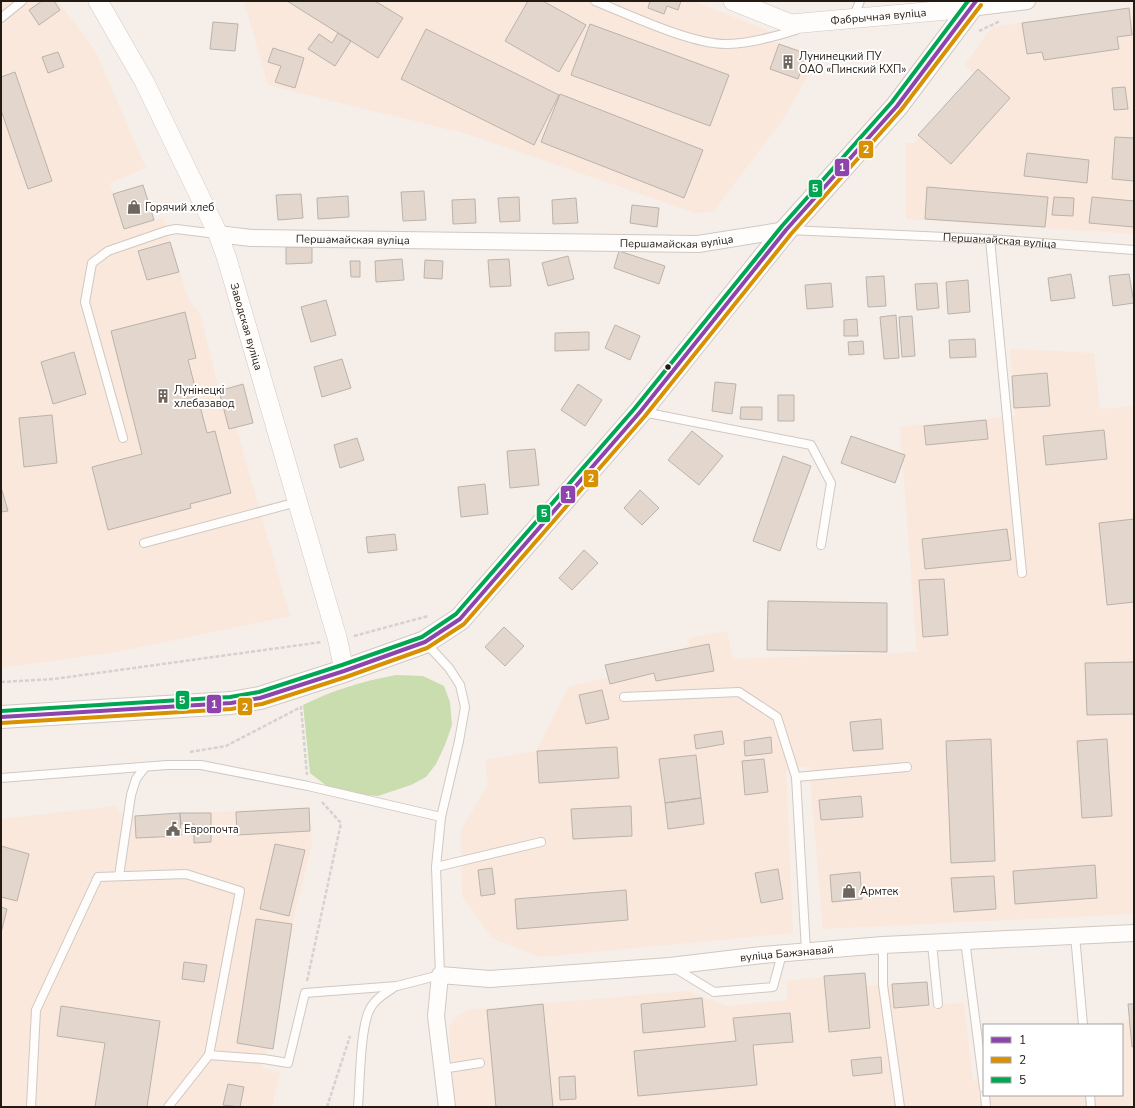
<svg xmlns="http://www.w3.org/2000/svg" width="1135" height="1108" font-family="'Nunito Sans',sans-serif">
<rect width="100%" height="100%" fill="#f6efe9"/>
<!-- built -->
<path fill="#f9e8db" d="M 1,1 L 58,1 L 95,50 L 146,168 L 110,183 L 124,229 L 163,218 L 189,301 L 200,314 L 219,390 L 243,384 L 236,427 L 290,616 L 116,652 L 1,668 Z
M 244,1 L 693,1 L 774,33 L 774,42 L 808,52 L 814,64 L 786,115 L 714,211 L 696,213 L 467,134 L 268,85 Z
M 1134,7 L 1134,234 L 906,219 L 906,143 L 914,143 L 974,74 L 965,64 L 992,27 Z
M 1010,349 L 1094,353 L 1100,409 L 1134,406 L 1134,914 L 823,929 L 809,766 L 786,770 L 793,933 L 540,957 L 492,938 L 462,896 L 461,830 L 488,785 L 485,760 L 536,751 L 569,686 L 608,678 L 605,665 L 689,647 L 689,638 L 727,631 L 733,659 L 917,652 L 900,427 L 1015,416 Z
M 116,806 L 123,816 L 309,808 L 312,844 L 292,924 L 273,1049 L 267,1048 L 262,1068 L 280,1072 L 272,1107 L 1,1107 L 1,819 Z
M 865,973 L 867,986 L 927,982 L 929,1005 L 964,1003 L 973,1081 L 984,1080 L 984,1095 L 1122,1095 L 1122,1025 L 1096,1025 L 1129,1020 L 1128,1004 L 1134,1002 L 1134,1107 L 455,1107 L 449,1028 L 453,1020 L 467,1010 L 687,991 L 727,1006 L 787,1000 L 787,981 Z"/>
<!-- green -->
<path fill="#c9ddaf" d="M 396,675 L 423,676 L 444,686 L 450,702 L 452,725 L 445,745 L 436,764 L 426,777 L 411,785 L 378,796 L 356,794 L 328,787 L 310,773 L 303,705 C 333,690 363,681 396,675 Z"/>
<!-- building -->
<path fill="#e3d7cd" stroke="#bab2ac" d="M 42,1 L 54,1 L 60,10 L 39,25 L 29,10 Z
M 287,1 L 375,1 L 403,18 L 378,58 Z
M 528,1 L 543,1 L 586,25 L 559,72 L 505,41 Z
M 650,1 L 681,1 L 678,10 L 667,6 L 664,14 L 648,8 Z
M 1129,8 L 1132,35 L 1117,37 L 1119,49 L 1044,60 L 1042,52 L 1027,54 L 1022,23 Z
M 213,22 L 238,24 L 235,51 L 210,49 Z
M 590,24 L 729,75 L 710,126 L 571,75 Z
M 426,29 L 559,95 L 534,145 L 401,79 Z
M 338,33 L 351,41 L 335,66 L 308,49 L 319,34 L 332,43 Z
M 779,44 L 807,54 L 798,79 L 770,69 Z
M 273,48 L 304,58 L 295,88 L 275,82 L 281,66 L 268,62 Z
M 58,52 L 64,67 L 48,73 L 42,57 Z
M 978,69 L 1010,98 L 951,164 L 918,135 Z
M 15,72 L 52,181 L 28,189 L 1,110 L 1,77 Z
M 1125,87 L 1128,109 L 1114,110 L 1112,88 Z
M 560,94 L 703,150 L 684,198 L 541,142 Z
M 1115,137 L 1134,138 L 1134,181 L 1112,179 Z
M 1027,153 L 1089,160 L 1087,183 L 1024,176 Z
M 143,185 L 154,220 L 124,229 L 113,194 Z
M 927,187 L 1048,197 L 1045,227 L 925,219 Z
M 424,191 L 426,220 L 403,221 L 401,192 Z
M 301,194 L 303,218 L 278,220 L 276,195 Z
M 348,196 L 349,217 L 318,219 L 317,198 Z
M 519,197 L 520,221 L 500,222 L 498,198 Z
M 1054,197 L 1074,198 L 1073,216 L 1052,215 Z
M 1092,197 L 1134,201 L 1134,227 L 1089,223 Z
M 576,198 L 578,223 L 553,224 L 552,200 Z
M 475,199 L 476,223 L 453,224 L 452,200 Z
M 632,205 L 659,208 L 657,227 L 630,223 Z
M 170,242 L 179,272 L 147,280 L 138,251 Z
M 286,247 L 312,247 L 312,263 L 286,264 Z
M 619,251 L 665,266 L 659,284 L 614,268 Z
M 568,256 L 574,279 L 548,286 L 542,263 Z
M 402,259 L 404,280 L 376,282 L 375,261 Z
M 509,259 L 511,286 L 490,287 L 488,260 Z
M 425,260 L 443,261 L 442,279 L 424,278 Z
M 350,261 L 360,261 L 360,277 L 351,277 Z
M 1071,274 L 1075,298 L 1051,301 L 1048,278 Z
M 1129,274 L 1134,303 L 1113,306 L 1109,276 Z
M 884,276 L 886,306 L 868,307 L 866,277 Z
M 968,280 L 970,312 L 948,314 L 946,282 Z
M 831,283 L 833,307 L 807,309 L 805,285 Z
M 937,283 L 939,308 L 917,310 L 915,284 Z
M 326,300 L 336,335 L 311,342 L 301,307 Z
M 185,312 L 196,358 L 188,360 L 207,433 L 215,431 L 231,493 L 190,504 L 191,508 L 108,530 L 92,467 L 142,454 L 111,331 Z
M 896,315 L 899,358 L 884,359 L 880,317 Z
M 912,316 L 915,356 L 902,357 L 899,317 Z
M 857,319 L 858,336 L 844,336 L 844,320 Z
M 615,325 L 640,336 L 630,360 L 605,348 Z
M 589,332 L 589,350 L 555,351 L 555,333 Z
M 975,339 L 976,357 L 950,358 L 949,340 Z
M 863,341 L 864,354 L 849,355 L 848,342 Z
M 74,352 L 86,394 L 53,404 L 41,362 Z
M 342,359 L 351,388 L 322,397 L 314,367 Z
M 1047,373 L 1050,406 L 1014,408 L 1012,376 Z
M 715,382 L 736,384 L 732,414 L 712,411 Z
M 243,384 L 253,423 L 229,429 L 219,391 Z
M 578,384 L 602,400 L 585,426 L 561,410 Z
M 778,395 L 794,395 L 794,421 L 778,421 Z
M 741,407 L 762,407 L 762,420 L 740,419 Z
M 52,415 L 57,463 L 24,467 L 19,418 Z
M 986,420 L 988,439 L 926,445 L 924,426 Z
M 1104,430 L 1107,459 L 1046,465 L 1043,436 Z
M 692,431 L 723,456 L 699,485 L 668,460 Z
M 851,436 L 905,455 L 895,483 L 841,463 Z
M 357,438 L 364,460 L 340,468 L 334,445 Z
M 535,449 L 539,485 L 510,488 L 507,451 Z
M 783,456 L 811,466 L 780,551 L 753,541 Z
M 485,484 L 488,514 L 461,517 L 458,487 Z
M 1,487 L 8,511 L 1,512 Z
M 640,490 L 659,508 L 642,525 L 624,508 Z
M 1134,519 L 1134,602 L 1107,605 L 1099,523 Z
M 1007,529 L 1011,560 L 925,569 L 922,539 Z
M 395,534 L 397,550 L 368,553 L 366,537 Z
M 584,550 L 598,563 L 572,590 L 559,578 Z
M 944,579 L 948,635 L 923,637 L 919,580 Z
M 768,601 L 887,603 L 887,652 L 767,650 Z
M 504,627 L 524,646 L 505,666 L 485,647 Z
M 709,644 L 714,671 L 656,681 L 654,673 L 610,684 L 605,665 Z
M 1134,662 L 1134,714 L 1087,715 L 1085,663 Z
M 602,690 L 609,719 L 586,724 L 579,695 Z
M 881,719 L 883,749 L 853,751 L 850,722 Z
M 722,731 L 724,744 L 696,749 L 694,735 Z
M 771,737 L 772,753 L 745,756 L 744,741 Z
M 991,739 L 995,861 L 951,863 L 946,741 Z
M 1107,739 L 1112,816 L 1082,818 L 1077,741 Z
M 617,747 L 619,778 L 539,783 L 537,751 Z
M 696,755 L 701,798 L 665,803 L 659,759 Z
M 764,759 L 768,792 L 745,795 L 742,761 Z
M 861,796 L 863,817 L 821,820 L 819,800 Z
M 701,798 L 704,824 L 668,829 L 665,803 Z
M 631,806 L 632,836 L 573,839 L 571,809 Z
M 309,808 L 310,831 L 237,835 L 236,812 Z
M 180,813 L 181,836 L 136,838 L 135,816 Z
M 180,813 L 211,813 L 211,842 L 194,843 L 194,824 L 181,824 Z
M 275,844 L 305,850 L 289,916 L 260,909 Z
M 1,846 L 29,854 L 17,901 L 1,897 Z
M 1095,865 L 1097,898 L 1015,904 L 1013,871 Z
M 492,868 L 495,894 L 481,896 L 478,870 Z
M 778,869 L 783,899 L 761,903 L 755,873 Z
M 860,872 L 862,899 L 832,902 L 830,875 Z
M 994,876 L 996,909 L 954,912 L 951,878 Z
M 626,890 L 628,920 L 517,929 L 515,899 Z
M 1,907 L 7,909 L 1,933 Z
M 256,919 L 292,924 L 273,1049 L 237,1043 Z
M 184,962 L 207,965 L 204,982 L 182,979 Z
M 865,973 L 870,1028 L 829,1032 L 824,976 Z
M 927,982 L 929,1005 L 894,1008 L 892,984 Z
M 702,998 L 705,1027 L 643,1033 L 641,1004 Z
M 543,1004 L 553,1107 L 496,1107 L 487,1010 Z
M 1128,1004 L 1134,1004 L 1134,1046 L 1132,1047 Z
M 61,1006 L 160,1021 L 147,1107 L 95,1107 L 105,1043 L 57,1036 Z
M 790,1013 L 793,1042 L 753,1045 L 757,1085 L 638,1096 L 634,1051 L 736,1041 L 733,1018 Z
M 881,1057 L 882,1073 L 853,1076 L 851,1060 Z
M 575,1076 L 576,1099 L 560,1100 L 559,1077 Z
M 228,1084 L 244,1087 L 240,1107 L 223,1105 Z"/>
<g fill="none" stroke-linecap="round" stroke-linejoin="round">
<defs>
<g id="service">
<path d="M 595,1 C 630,15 692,45 728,44 C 751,43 774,37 796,30"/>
<path d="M 1,18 L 22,1"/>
<path d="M 853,18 L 860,1"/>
<path id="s1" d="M 789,230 L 990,239 L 1134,250"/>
<path d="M 990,239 L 1022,573"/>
<path d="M 643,412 L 811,445 L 831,483 L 821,545"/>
<path d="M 123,438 L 85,302 L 92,263 L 108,251 L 166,231 L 176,229 L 217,234"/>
<path d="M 144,543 L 297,502"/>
<path d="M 624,697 L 739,692 L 777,717 L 796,777 L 806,951"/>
<path d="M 796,777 L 907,767"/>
<path d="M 1,778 L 167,765 L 201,765 L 308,786 L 441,817"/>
<path d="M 436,867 L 541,842"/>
<path d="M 119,876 L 131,795 L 136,779 L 145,767"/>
<path d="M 1075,935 L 1083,1025"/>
<path d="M 965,940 L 984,1088"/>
<path d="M 932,944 L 938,1004"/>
<path d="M 883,945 L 883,985 L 900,1107"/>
<path d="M 673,967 L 714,992 L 773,987 L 782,954"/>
<path d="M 442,1069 L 480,1063"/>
<path d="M 985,1095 L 986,1107"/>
<path d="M 1090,1095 L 1091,1107"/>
<path d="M 31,1107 L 36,1010 L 98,877 L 186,874 L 240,891 L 209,1055"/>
<path d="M 168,1107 L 209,1055 L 264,1059 L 288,1063 L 305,993 L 397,986 L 440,975 L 436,867 L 441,817 L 459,741 L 465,707 L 460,685 L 449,668 L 425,642"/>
<path d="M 358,1107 C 360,1083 360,1031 369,1011 C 374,999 386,993 396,986"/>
</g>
<g id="minor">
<path d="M 970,8 L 1027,1"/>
<path id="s2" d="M 218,234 L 251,238 L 698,244 L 786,230"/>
<path id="s3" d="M 447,1107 L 436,1016 L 440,975 L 490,979 L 670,966 L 762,955 L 883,945 L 1134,933"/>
</g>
<g id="tertiary">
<path id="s4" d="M 98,1 L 144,81 L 218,234 L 227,259 L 338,641 L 344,671"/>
<path id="s5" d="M 733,1 L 791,24 L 970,8"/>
</g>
<path id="primary" d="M 1,717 L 231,703 L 260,698 L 344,671 L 425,642 L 460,619 L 640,412 L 786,230 L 897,106 L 976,1"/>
</defs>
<!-- service casing -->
<use href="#service" stroke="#d0c8c2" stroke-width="10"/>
<!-- minor casing -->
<use href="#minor" stroke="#d0c8c2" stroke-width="18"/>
<!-- tertiary casing -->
<use href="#tertiary" stroke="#d0c8c2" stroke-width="20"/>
<!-- primary casing -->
<use href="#primary" stroke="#d0c8c2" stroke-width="24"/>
<!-- path -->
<path stroke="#d4d2d0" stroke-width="2.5" stroke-dasharray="4 2" stroke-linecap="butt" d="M 979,31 L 1000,21
M 354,636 L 428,616
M 1,682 L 54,679 L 322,642
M 190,752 L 226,746 L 301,707 L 307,775
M 307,981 L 341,823 L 321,801
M 327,1107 L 350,1036"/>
<!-- service -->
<use href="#service" stroke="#fefdfc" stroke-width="8"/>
<!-- minor -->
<use href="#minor" stroke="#fefdfc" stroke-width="16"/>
<!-- tertiary -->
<use href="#tertiary" stroke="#fefdfc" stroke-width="19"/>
<!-- primary -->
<use href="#primary" stroke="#fefdfc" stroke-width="22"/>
<defs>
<path id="bus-1" d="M 1,717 L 231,703 L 260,698 L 344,671 L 425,642 L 460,619 L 640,412 L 786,230 L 897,106 L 976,1"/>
<path id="bus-2" d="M 1,723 L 231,709 L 262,704 L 346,677 L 427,648 L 464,624 L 645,416 L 791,234 L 901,110 L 981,5"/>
<path id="bus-3" d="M 1,711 L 230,697 L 259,692 L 342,665 L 422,637 L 456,614 L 635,408 L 782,226 L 892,102 L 968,1"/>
</defs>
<!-- bus-1 casing -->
<use href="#bus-1" stroke="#fff" stroke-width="7"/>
<!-- bus-2 casing -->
<use href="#bus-2" stroke="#fff" stroke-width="7"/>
<!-- bus-3 casing -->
<use href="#bus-3" stroke="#fff" stroke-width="7"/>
<!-- bus-1 -->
<use href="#bus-1" stroke="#8e44ad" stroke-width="4"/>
<!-- bus-2 -->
<use href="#bus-2" stroke="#d79103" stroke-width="4"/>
<!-- bus-3 -->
<use href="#bus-3" stroke="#00a651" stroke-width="4"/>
</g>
<!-- icons -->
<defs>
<symbol id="building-bare" viewBox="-9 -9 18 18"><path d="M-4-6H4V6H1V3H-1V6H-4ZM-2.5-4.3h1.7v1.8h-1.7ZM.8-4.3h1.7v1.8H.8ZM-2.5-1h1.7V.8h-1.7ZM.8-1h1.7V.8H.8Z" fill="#6d655e" stroke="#fff" stroke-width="2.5" paint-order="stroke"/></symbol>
<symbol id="shop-bare" viewBox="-9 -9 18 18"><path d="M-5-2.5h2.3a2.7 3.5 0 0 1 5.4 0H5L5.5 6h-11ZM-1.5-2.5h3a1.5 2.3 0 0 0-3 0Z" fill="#6d655e" stroke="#fff" stroke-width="2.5" paint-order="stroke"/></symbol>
<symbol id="civic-bare" viewBox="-9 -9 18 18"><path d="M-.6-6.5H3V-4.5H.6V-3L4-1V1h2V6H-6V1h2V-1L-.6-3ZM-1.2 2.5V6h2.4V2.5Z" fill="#6d655e" stroke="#fff" stroke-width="2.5" paint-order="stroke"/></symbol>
</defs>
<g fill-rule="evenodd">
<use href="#building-bare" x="778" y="52" width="20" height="20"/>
<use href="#shop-bare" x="124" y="197" width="20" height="20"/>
<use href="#building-bare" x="153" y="386" width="20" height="20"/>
<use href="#civic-bare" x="163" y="819" width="20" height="20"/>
<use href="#shop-bare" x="839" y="881" width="20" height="20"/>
</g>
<!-- markers -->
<circle fill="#231a13" stroke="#fff" stroke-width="1.5" cx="668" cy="367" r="3.5"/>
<g text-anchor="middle" stroke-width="4" stroke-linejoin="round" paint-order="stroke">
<!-- street labels -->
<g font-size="11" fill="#231a13" stroke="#fff">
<text dy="4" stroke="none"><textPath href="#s5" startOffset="150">Фабрычная вуліца</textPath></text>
<text dy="4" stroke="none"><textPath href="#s2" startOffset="135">Першамайская вуліца</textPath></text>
<text dy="4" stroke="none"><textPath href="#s2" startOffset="459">Першамайская вуліца</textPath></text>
<text dy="4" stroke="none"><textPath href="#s1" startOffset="211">Першамайская вуліца</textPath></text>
<text dy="4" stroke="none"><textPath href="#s4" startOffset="359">Заводская вуліца</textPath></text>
<text dy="4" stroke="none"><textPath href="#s3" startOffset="481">вуліца Бажэнавай</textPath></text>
</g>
<!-- poi labels -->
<g font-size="11" fill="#231a13" stroke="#fff" text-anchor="start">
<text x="799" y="60">Лунинецкий ПУ<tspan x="799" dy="13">ОАО «Пинский КХП»</tspan></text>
<text x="145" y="211">Горячий хлеб</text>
<text x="174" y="394">Лунінецкі<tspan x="174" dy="13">хлебазавод</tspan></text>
<text x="184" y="833">Европочта</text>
<text x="860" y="895">Армтек</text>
</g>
</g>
<g stroke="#fff" stroke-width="1.5">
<rect x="858" y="140" width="16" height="19" rx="4" fill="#d79103"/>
<rect x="834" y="158" width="16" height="19" rx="4" fill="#8e44ad"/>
<rect x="808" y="179" width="15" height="19" rx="4" fill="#00a651"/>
<rect x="583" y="469" width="16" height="19" rx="4" fill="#d79103"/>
<rect x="560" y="485" width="16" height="19" rx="4" fill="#8e44ad"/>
<rect x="536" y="504" width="15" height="19" rx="4" fill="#00a651"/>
<rect x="175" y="690" width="15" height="20" rx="4" fill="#00a651"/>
<rect x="206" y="694" width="16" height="20" rx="4" fill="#8e44ad"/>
<rect x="237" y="697" width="16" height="19" rx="4" fill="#d79103"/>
</g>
<g font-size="11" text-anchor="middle" font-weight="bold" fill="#fff">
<text x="866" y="153">2</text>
<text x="842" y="171">1</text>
<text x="815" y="192">5</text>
<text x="591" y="482">2</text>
<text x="568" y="499">1</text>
<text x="544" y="517">5</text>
<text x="182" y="704">5</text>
<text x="214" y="708">1</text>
<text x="245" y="711">2</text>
</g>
<!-- border -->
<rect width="1135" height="1108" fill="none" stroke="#231a13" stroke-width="4"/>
<!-- legend -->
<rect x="983" y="1024" width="140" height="72" fill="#ffffff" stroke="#a7a3a1"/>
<rect x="991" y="1037" width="20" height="6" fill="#8e44ad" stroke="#a7a3a1"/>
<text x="1019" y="1044" font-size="12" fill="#231a13">1</text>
<rect x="991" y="1057" width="20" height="6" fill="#d79103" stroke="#a7a3a1"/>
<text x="1019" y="1064" font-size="12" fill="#231a13">2</text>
<rect x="991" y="1077" width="20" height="6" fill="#00a651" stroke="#a7a3a1"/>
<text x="1019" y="1084" font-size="12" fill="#231a13">5</text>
</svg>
